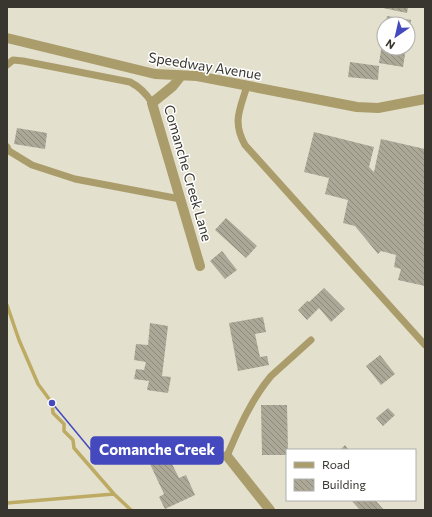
<svg xmlns="http://www.w3.org/2000/svg" width="432" height="517" font-family="Commissioner,sans-serif">
<defs>
<pattern id="building-back-hatch" width="6" height="6" patternUnits="userSpaceOnUse"><rect width="6" height="6" fill="#aca898"/><path d="M-1 5l2 2M0 0l6 6M5-1l2 2" fill="none" stroke="#8d8a7c"/></pattern>
</defs>
<rect width="100%" height="100%" fill="#e4e0ce"/>
<g fill="none" stroke-linecap="round" stroke-linejoin="round">
<!-- stream -->
<path stroke="#bdab63" stroke-width="3.5" d="M 7,305 L 19,340 L 38,384 L 52,403 L 53,413 L 64,424 L 64,431 L 73,440 L 74,448 L 114,494 L 131,510
M 7,503 L 114,494"/>
</g>
<!-- building -->
<path fill="url(#building-back-hatch)" d="M 378,7 L 408,7 L 407,13 Z
M 387,16 L 411,20 L 409,34 L 408,24 L 386,24 Z
M 383,38 L 384,48 L 406,48 L 403,67 L 379,63 Z
M 350,62 L 379,66 L 378,80 L 348,77 Z
M 17,128 L 47,133 L 45,149 L 14,144 Z
M 314,132 L 374,147 L 369,167 L 374,172 L 381,139 L 425,149 L 425,286 L 398,280 L 401,269 L 394,267 L 396,255 L 381,251 L 378,254 L 355,226 L 343,223 L 348,200 L 325,194 L 329,178 L 304,172 Z
M 226,218 L 257,246 L 246,258 L 215,230 Z
M 222,251 L 237,270 L 225,279 L 210,261 Z
M 324,288 L 345,309 L 331,322 L 319,308 L 307,320 L 298,310 L 307,301 L 309,302 Z
M 263,317 L 266,332 L 255,334 L 260,357 L 267,356 L 269,365 L 238,371 L 229,323 Z
M 150,323 L 168,326 L 162,376 L 171,377 L 168,393 L 147,390 L 149,381 L 134,379 L 136,369 L 144,370 L 146,362 L 134,360 L 136,344 L 148,345 Z
M 380,355 L 395,374 L 381,385 L 366,366 Z
M 261,405 L 287,405 L 288,450 L 287,450 L 287,455 L 262,455 Z
M 388,408 L 395,415 L 383,426 L 376,418 Z
M 168,440 L 175,455 L 169,458 L 179,478 L 186,475 L 195,495 L 165,509 L 159,497 L 164,494 L 144,451 Z
M 345,445 L 349,450 L 340,450 Z
M 351,500 L 375,500 L 384,510 L 360,510 Z"/>
<g fill="none" stroke-linecap="round" stroke-linejoin="round">
<!-- lane -->
<path stroke="#aa9d6b" stroke-width="7" d="M 7,65 L 13,60 L 23,61 L 130,82 C 140,87 146,93 152,103
M 247,86 C 240,109 232,122 245,145 L 425,345
M 7,147 L 9,151 L 32,165 L 75,179 L 180,199
M 227,456 C 239,428 251,400 271,376 L 311,340"/>
<!-- street -->
<path stroke="#aa9d6b" stroke-width="10" d="M 7,38 L 155,74 L 197,76 L 357,107 L 378,108 L 425,99
M 181,76 L 173,86 L 152,103 L 200,266
M 227,456 L 270,510"/>
</g>
<g text-anchor="middle" stroke-width="3" stroke-linejoin="round" paint-order="stroke">
<!-- street labels -->
<g font-size="14" fill="#38362f" stroke="#fff">
<text transform="translate(205 66) rotate(9)" y="5">Speedway Avenue</text>
<text transform="translate(188 173) rotate(74)" y="5">Comanche Creek Lane</text>
</g>
</g>
<!-- callouts -->
<path fill="none" stroke="#4449be" stroke-width="1.5" d="M52 403L91 450"/>
<circle fill="#4449be" stroke="#fff" stroke-width="1.5" cx="52" cy="403" r="4"/>
<rect fill="#4449be" stroke="#4449be" stroke-width="1.5" x="91" y="437" width="132" height="27" rx="4"/>
<g font-size="15" text-anchor="middle" font-weight="bold" fill="#fff">
<text x="157" y="455">Comanche Creek</text>
</g>
<!-- border -->
<rect width="432" height="517" fill="none" stroke="#38362f" stroke-width="16"/>
<!-- legend -->
<rect x="286" y="449" width="130" height="52" fill="#ffffff" stroke="#afafac"/>
<rect x="294" y="462" width="20" height="6" fill="#aa9d6b" stroke="#afafac"/>
<text x="322" y="469" font-size="12" fill="#38362f">Road</text>
<rect x="294" y="479" width="20" height="12" fill="url(#building-back-hatch)" stroke="#afafac"/>
<text x="322" y="489" font-size="12" fill="#38362f">Building</text>
<!-- north arrow -->
<g transform="translate(396 36) rotate(214)"><circle r="19" fill="#ffffff" stroke="#afafac"/>
<path d="M0-3L7 15L0 10L-7 15Z" fill="#4449be"/>
<text y="-6" font-size="11" font-weight="bold" text-anchor="middle" fill="#38362f">N</text>
</g>
</svg>
